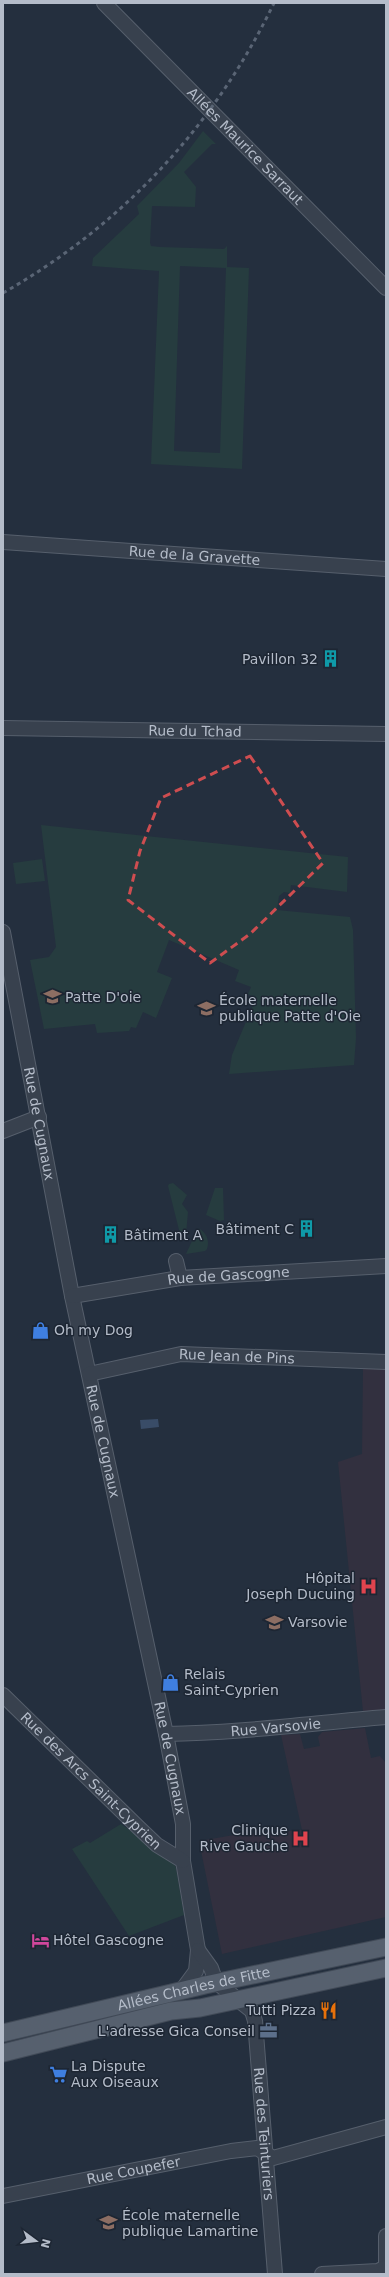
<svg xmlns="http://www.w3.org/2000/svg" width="389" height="2277" font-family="'DejaVu Sans',sans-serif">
<rect width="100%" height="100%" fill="#242f3e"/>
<!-- medical -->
<path fill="#32303f" d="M 363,1367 L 386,1368 L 386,1710 L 363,1712 L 338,1462 L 362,1454 Z
M 365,1728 L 371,1758 L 380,1756 L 386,1763 L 386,1917 L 222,1954 L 199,1841 L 234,1835 L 302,1830 L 281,1735 L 300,1734 L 304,1749 L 320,1746 L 318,1737 L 322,1732 Z"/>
<!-- green -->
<path fill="#263c3f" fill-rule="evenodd" d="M 203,131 L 216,144 L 212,144 L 184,172 L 196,187 L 195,207 L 152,206 L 150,243 L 151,246 L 160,247 L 224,249 L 227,246 L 227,267 L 249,268 L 242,469 L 151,464 L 159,271 L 92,266 L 93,258 L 139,214 L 137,206 L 179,163 ZM 180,266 L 226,268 L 220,453 L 174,451 Z
M 41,825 L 348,857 L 347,892 L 291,885 L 290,893 L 284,892 L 279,896 L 277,910 L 350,917 L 353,930 L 356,1038 L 354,1065 L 229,1074 L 232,1055 L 256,998 L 248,994 L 251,987 L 235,981 L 239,970 L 169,940 L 157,972 L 172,978 L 156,1018 L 143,1012 L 136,1028 L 131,1027 L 129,1031 L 97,1033 L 95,1024 L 44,1029 L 30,960 L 49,957 L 56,947 Z
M 42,859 L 45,881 L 16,884 L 13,863 Z
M 173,1183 L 187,1195 L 182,1204 L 188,1212 L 186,1234 L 180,1234 L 168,1186 L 169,1184 Z
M 215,1188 L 223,1188 L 224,1220 L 220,1221 L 206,1215 Z
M 198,1228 C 206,1232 210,1240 207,1249 L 205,1251 L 186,1254 Z
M 121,1824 L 173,1861 L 176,1868 L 184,1915 L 129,1936 L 72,1849 L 87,1841 L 90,1843 Z"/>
<!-- water -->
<path fill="#394c67" d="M 158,1419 L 159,1427 L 141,1429 L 140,1420 Z"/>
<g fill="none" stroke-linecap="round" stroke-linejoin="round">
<defs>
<g id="minor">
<path id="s1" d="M 104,3 L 386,288"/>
<path id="s2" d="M 3,542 L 386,569"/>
<path id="s3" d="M 3,728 L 386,734"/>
<path id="s4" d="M 3,932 L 72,1296 L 166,1734 L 183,1824 L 183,1861 L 198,1950 L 196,1971 L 182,1990"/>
<path d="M 3,1131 L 39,1117"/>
<path d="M 176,1261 L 180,1278"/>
<path id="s5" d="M 72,1296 L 180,1278 L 386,1266"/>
<path id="s6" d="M 89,1374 L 181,1354 L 386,1362"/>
<path id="s7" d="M 3,1695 L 139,1828 L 157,1845 L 183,1861"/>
<path id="s8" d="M 166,1734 C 240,1733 313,1723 386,1717"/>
<path id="s9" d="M 198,1950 L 211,1968 L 216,1982 L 252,2011 L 255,2021 L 275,2274"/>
<path id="s10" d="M 3,2196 L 231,2151 L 257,2148 L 273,2158 L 386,2127"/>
<path d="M 386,2267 L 386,2236"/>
<path d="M 322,2274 L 378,2271 L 386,2267"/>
</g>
<g id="major">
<path id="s11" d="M 3,2033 L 205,1985 L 386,1947"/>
<path d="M 3,2053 L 171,2011 L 200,2008 L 386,1968"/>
</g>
</defs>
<!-- minor casing -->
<use href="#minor" stroke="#565f6c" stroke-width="16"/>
<!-- major casing -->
<use href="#major" stroke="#414a57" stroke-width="19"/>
<!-- minor -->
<use href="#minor" stroke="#38414e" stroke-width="14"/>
<!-- major -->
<use href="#major" stroke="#56606e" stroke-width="17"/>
<!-- rail -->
<path stroke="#5a6575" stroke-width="3" stroke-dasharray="4 4" stroke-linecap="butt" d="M 3,293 C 122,225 214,127 274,3"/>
</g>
<!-- marked area -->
<path fill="none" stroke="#ce4d50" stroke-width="3" stroke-dasharray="8 5" stroke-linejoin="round" d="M 250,756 L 323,863 L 250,934 L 210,963 L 128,900 L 140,851 L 161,798 Z"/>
<!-- icons -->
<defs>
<symbol id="building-bare" viewBox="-9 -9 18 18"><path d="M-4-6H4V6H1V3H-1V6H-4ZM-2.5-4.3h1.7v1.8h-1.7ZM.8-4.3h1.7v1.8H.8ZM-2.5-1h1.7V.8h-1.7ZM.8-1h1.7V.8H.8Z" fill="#0f9aa8" stroke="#1d2633" stroke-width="2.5" paint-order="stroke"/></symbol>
<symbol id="school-bare" viewBox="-9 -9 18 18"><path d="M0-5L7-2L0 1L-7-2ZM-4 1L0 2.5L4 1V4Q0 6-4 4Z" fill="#8d6e63" stroke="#1d2633" stroke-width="2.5" paint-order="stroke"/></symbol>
<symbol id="shop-bare" viewBox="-9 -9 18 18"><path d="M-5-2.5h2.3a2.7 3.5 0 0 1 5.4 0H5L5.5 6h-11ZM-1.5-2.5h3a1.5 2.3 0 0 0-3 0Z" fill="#3f7fe0" stroke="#1d2633" stroke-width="2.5" paint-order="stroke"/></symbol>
<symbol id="hospital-bare" viewBox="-9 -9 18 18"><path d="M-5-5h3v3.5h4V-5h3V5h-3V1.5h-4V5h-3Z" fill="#e0444e" stroke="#1d2633" stroke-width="2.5" paint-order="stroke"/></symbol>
<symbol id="hotel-bare" viewBox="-9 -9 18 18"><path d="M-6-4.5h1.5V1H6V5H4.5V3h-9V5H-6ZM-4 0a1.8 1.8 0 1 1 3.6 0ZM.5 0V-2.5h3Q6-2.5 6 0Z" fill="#d1479c" stroke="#1d2633" stroke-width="2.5" paint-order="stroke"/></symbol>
<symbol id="restaurant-bare" viewBox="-9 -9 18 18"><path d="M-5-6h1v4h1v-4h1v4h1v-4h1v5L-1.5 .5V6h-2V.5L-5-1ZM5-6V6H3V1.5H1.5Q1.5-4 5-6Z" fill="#e8710a" stroke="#1d2633" stroke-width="2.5" paint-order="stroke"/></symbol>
<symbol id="office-bare" viewBox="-9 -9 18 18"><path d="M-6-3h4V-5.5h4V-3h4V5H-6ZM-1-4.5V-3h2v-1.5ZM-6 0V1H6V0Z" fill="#5c6f8a" stroke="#1d2633" stroke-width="2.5" paint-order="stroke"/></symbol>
<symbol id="supermarket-bare" viewBox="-9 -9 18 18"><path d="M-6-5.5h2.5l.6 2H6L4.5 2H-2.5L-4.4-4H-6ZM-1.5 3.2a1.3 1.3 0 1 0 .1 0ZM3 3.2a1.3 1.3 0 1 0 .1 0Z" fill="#3f7fe0" stroke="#1d2633" stroke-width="2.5" paint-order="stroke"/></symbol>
</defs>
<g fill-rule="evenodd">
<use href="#building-bare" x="318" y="646" width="25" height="25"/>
<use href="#school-bare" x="40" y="984" width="25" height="25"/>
<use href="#school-bare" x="194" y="996" width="25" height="25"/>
<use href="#building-bare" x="294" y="1216" width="25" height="25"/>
<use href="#building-bare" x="98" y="1222" width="25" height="25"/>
<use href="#shop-bare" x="28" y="1318" width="25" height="25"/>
<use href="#hospital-bare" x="356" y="1574" width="25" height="25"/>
<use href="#school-bare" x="262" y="1610" width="25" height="25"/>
<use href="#shop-bare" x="158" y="1670" width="25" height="25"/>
<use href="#hospital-bare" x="288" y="1826" width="25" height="25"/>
<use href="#hotel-bare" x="28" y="1928" width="25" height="25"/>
<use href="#restaurant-bare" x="316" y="1998" width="25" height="25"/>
<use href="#office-bare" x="256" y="2018" width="25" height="25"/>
<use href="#supermarket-bare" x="46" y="2062" width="25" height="25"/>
<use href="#school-bare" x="96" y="2210" width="25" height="25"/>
</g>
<g text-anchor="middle" stroke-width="3" stroke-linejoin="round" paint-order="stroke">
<!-- street labels -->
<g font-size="14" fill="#b4bcc9" stroke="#1d2633">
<text dy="5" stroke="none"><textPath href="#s1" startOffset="201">Allées Maurice Sarraut</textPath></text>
<text dy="5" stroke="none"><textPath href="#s2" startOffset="192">Rue de la Gravette</textPath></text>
<text dy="5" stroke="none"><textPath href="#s3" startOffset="192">Rue du Tchad</textPath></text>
<text dy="5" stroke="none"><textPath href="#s4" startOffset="195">Rue de Cugnaux</textPath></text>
<text dy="5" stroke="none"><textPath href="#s5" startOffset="158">Rue de Gascogne</textPath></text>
<text dy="5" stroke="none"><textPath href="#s6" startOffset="150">Rue Jean de Pins</textPath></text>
<text dy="5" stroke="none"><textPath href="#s4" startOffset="519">Rue de Cugnaux</textPath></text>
<text dy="5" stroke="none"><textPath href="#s8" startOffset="110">Rue Varsovie</textPath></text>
<text dy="5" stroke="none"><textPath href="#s4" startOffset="843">Rue de Cugnaux</textPath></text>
<text dy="5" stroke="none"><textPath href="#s7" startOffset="123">Rue des Arcs Saint-Cyprien</textPath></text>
<text dy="5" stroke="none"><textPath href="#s11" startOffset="196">Allées Charles de Fitte</textPath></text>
<text dy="5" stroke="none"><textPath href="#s9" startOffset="207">Rue des Teinturiers</textPath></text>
<text dy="5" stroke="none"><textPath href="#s10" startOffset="133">Rue Coupefer</textPath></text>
</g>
<!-- poi labels -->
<g font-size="14" fill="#b4bcc9" stroke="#1d2633" text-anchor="start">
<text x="318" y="664" text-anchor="end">Pavillon 32</text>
<text x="65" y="1002">Patte D'oie</text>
<text x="219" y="1005">École maternelle<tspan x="219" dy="16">publique Patte d'Oie</tspan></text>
<text x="294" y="1234" text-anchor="end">Bâtiment C</text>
<text x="124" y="1240">Bâtiment A</text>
<text x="54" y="1335">Oh my Dog</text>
<text x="355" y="1583" text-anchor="end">Hôpital<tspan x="355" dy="16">Joseph Ducuing</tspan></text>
<text x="288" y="1627">Varsovie</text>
<text x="184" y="1679">Relais<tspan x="184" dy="16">Saint-Cyprien</tspan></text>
<text x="288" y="1835" text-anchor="end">Clinique<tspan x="288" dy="16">Rive Gauche</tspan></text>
<text x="53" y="1945">Hôtel Gascogne</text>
<text x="316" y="2015" text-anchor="end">Tutti Pizza</text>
<text x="255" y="2036" text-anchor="end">L'adresse Gica Conseil</text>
<text x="71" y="2071">La Dispute<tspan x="71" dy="16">Aux Oiseaux</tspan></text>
<text x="122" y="2220">École maternelle<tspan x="122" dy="16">publique Lamartine</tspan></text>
</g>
</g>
<!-- border -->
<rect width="389" height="2277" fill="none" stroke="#b4bcc9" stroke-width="8"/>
<!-- north arrow -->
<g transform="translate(36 2241) rotate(105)" stroke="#1d2633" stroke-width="3" paint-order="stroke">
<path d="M0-3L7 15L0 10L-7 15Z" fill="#b4bcc9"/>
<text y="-6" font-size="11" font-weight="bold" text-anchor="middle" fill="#b4bcc9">N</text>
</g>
</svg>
